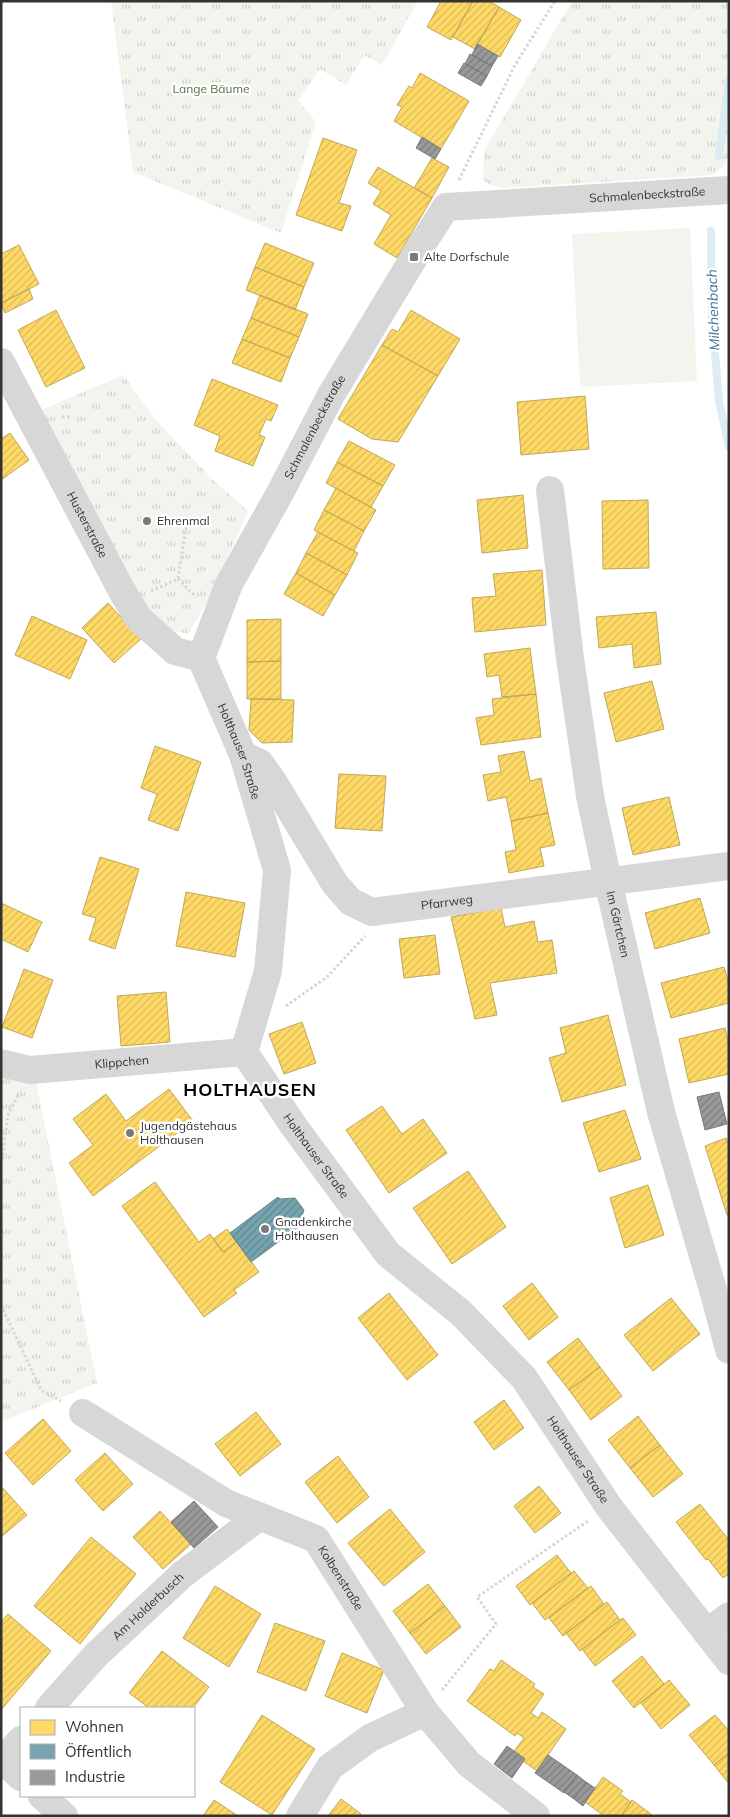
<svg xmlns="http://www.w3.org/2000/svg" width="730" height="1817" font-family="Mulish,sans-serif">
<defs>
<pattern id="park-tufts" width="24" height="20" patternUnits="userSpaceOnUse" patternTransform="scale(1.25)"><rect width="24" height="20" fill="#f1f5ed"/><path d="M3 7l-1-3M5 7V3M7 7l1-3M15 17l-1-3M17 17v-4M19 17l1-3" fill="none" stroke="#cfd2cc"/></pattern>
<pattern id="homes-hatch" width="6" height="6" patternUnits="userSpaceOnUse" patternTransform="scale(1.25)"><rect width="6" height="6" fill="#ffd966"/><path d="M-1 1l2-2M0 6l6-6M5 7l2-2" fill="none" stroke="#dbbb59"/></pattern>
<pattern id="public-hatch" width="6" height="6" patternUnits="userSpaceOnUse" patternTransform="scale(1.25)"><rect width="6" height="6" fill="#76a5af"/><path d="M-1 1l2-2M0 6l6-6M5 7l2-2" fill="none" stroke="#61878f"/></pattern>
<pattern id="industry-hatch" width="6" height="6" patternUnits="userSpaceOnUse" patternTransform="scale(1.25)"><rect width="6" height="6" fill="#999"/><path d="M-1 1l2-2M0 6l6-6M5 7l2-2" fill="none" stroke="#7d7d7d"/></pattern>
</defs>
<rect width="100%" height="100%" fill="#fff"/>
<!-- grass -->
<path fill="#f1f5ed" d="M 690,228 L 697,381 L 580,387 L 572,234 Z"/>
<!-- park -->
<path fill="url(#park-tufts)" d="M 111,1 L 418,1 L 382,65 L 364,55 L 346,85 L 320,69 L 298,101 L 316,122 L 281,233 L 133,172 Z
M 572,1 L 729,1 L 729,138 L 726,164 L 713,175 L 504,188 L 492,186 L 483,180 L 484,151 Z
M 123,375 L 157,421 L 212,479 L 248,511 L 211,595 L 188,634 L 160,628 L 127,584 L 39,411 Z
M 1,1068 L 34,1072 L 97,1383 L 1,1422 Z"/>
<!-- homes -->
<path fill="url(#homes-hatch)" stroke="#c2a757" d="M 441,1 L 473,1 L 451,40 L 427,27 Z
M 473,1 L 489,1 L 499,7 L 475,49 L 453,37 Z
M 499,7 L 521,20 L 500,57 L 477,44 Z
M 420,73 L 469,101 L 441,149 L 394,121 L 402,107 L 397,105 L 409,86 L 412,88 Z
M 323,138 L 357,150 L 339,203 L 351,206 L 342,231 L 296,215 Z
M 432,158 L 449,167 L 432,198 L 414,188 Z
M 378,167 L 432,198 L 397,258 L 374,244 L 391,215 L 373,204 L 381,191 L 368,183 Z
M 265,243 L 314,263 L 304,287 L 255,267 Z
M 19,245 L 39,284 L 1,303 L 1,254 Z
M 255,267 L 304,287 L 295,310 L 246,290 Z
M 29,289 L 33,299 L 5,313 L 1,303 Z
M 260,295 L 308,314 L 299,337 L 251,318 Z
M 56,310 L 85,368 L 46,387 L 18,330 Z
M 411,310 L 460,339 L 438,376 L 382,345 L 392,329 L 398,332 Z
M 251,318 L 299,337 L 290,358 L 242,339 Z
M 242,339 L 290,358 L 281,382 L 232,363 Z
M 382,345 L 438,376 L 398,442 L 372,439 L 338,419 Z
M 212,379 L 278,405 L 271,421 L 266,419 L 259,435 L 265,437 L 253,466 L 215,451 L 220,436 L 194,425 Z
M 585,396 L 589,449 L 521,455 L 517,402 Z
M 10,433 L 29,460 L 1,480 L 1,439 Z
M 349,441 L 395,465 L 383,486 L 337,462 Z
M 337,462 L 383,486 L 371,507 L 326,483 Z
M 336,488 L 376,510 L 364,531 L 324,510 Z
M 523,495 L 528,548 L 482,553 L 477,500 Z
M 648,500 L 649,568 L 603,569 L 602,501 Z
M 324,510 L 364,531 L 354,551 L 314,530 Z
M 318,532 L 358,553 L 347,575 L 306,553 Z
M 306,553 L 347,575 L 335,595 L 296,573 Z
M 542,570 L 546,625 L 475,632 L 472,598 L 496,596 L 493,574 Z
M 296,573 L 335,595 L 323,616 L 284,594 Z
M 108,603 L 141,639 L 114,663 L 82,628 Z
M 656,612 L 661,664 L 634,668 L 632,644 L 599,648 L 596,617 Z
M 32,616 L 87,640 L 70,679 L 15,655 Z
M 281,619 L 281,661 L 247,662 L 247,620 Z
M 530,648 L 536,694 L 502,697 L 499,675 L 487,677 L 484,654 Z
M 281,661 L 281,699 L 247,699 L 247,662 Z
M 652,681 L 664,729 L 616,742 L 604,693 Z
M 536,694 L 541,737 L 481,745 L 476,718 L 494,715 L 492,699 Z
M 251,699 L 294,700 L 292,742 L 262,743 L 249,730 Z
M 155,746 L 201,762 L 178,831 L 148,820 L 157,794 L 141,788 Z
M 524,751 L 530,781 L 541,778 L 548,813 L 511,821 L 506,797 L 488,801 L 483,775 L 501,772 L 498,756 Z
M 339,774 L 386,776 L 382,831 L 335,828 Z
M 669,797 L 680,845 L 633,855 L 622,808 Z
M 548,813 L 555,845 L 540,848 L 544,866 L 509,873 L 505,852 L 516,850 L 511,821 Z
M 100,857 L 139,869 L 115,949 L 89,940 L 96,918 L 82,914 Z
M 186,892 L 245,903 L 235,957 L 176,946 Z
M 700,898 L 710,933 L 655,949 L 645,913 Z
M 1,903 L 42,922 L 28,952 L 1,939 Z
M 501,908 L 505,927 L 534,921 L 538,942 L 552,940 L 557,973 L 490,983 L 497,1015 L 475,1019 L 451,917 Z
M 435,935 L 440,974 L 404,978 L 399,939 Z
M 724,967 L 729,985 L 729,1003 L 671,1018 L 661,983 Z
M 24,969 L 53,980 L 32,1038 L 2,1027 Z
M 166,992 L 170,1042 L 121,1046 L 117,996 Z
M 608,1015 L 626,1085 L 562,1102 L 549,1058 L 566,1053 L 560,1028 Z
M 302,1022 L 316,1063 L 284,1074 L 269,1034 Z
M 725,1028 L 729,1046 L 729,1074 L 689,1083 L 679,1039 Z
M 169,1089 L 193,1121 L 93,1196 L 69,1163 L 93,1145 L 73,1119 L 106,1094 L 126,1121 Z
M 382,1106 L 402,1134 L 423,1119 L 447,1153 L 389,1193 L 346,1130 Z
M 625,1110 L 641,1159 L 599,1172 L 583,1123 Z
M 726,1138 L 729,1146 L 729,1215 L 727,1215 L 705,1146 Z
M 468,1171 L 506,1227 L 452,1264 L 413,1208 Z
M 155,1182 L 199,1242 L 210,1234 L 223,1252 L 237,1242 L 259,1272 L 234,1290 L 237,1293 L 204,1317 L 122,1206 Z
M 648,1185 L 664,1235 L 625,1248 L 610,1198 Z
M 227,1229 L 237,1242 L 223,1252 L 213,1239 Z
M 532,1283 L 558,1317 L 529,1340 L 503,1306 Z
M 389,1293 L 438,1355 L 407,1380 L 358,1318 Z
M 671,1298 L 700,1334 L 653,1371 L 624,1335 Z
M 578,1338 L 600,1367 L 569,1390 L 547,1362 Z
M 600,1367 L 622,1396 L 591,1420 L 569,1390 Z
M 504,1400 L 524,1428 L 494,1450 L 474,1422 Z
M 256,1412 L 281,1444 L 240,1476 L 215,1444 Z
M 638,1416 L 660,1445 L 630,1468 L 608,1440 Z
M 43,1419 L 71,1451 L 33,1485 L 5,1453 Z
M 660,1445 L 683,1474 L 653,1497 L 630,1468 Z
M 105,1453 L 133,1484 L 103,1511 L 75,1480 Z
M 338,1456 L 369,1497 L 337,1523 L 305,1482 Z
M 1,1486 L 27,1515 L 1,1537 Z
M 539,1486 L 561,1513 L 535,1533 L 514,1506 Z
M 700,1504 L 729,1540 L 729,1574 L 723,1578 L 708,1559 L 706,1560 L 676,1522 Z
M 390,1509 L 425,1552 L 384,1586 L 348,1543 Z
M 160,1511 L 191,1544 L 163,1569 L 133,1537 Z
M 91,1537 L 136,1574 L 80,1644 L 34,1606 Z
M 557,1555 L 571,1573 L 530,1605 L 516,1586 Z
M 574,1571 L 588,1588 L 545,1620 L 532,1603 Z
M 428,1584 L 445,1606 L 410,1633 L 393,1611 Z
M 215,1586 L 261,1614 L 229,1667 L 183,1638 Z
M 591,1586 L 604,1604 L 563,1636 L 549,1618 Z
M 607,1602 L 620,1620 L 580,1651 L 566,1633 Z
M 445,1606 L 461,1627 L 426,1654 L 410,1633 Z
M 8,1614 L 51,1651 L 1,1710 L 1,1622 Z
M 623,1618 L 636,1635 L 595,1666 L 582,1649 Z
M 275,1623 L 325,1641 L 306,1691 L 257,1672 Z
M 162,1651 L 209,1687 L 193,1708 L 149,1708 L 129,1693 Z
M 342,1653 L 384,1670 L 367,1713 L 325,1696 Z
M 642,1656 L 664,1684 L 634,1708 L 612,1681 Z
M 501,1660 L 535,1684 L 533,1687 L 544,1694 L 531,1713 L 538,1718 L 542,1712 L 566,1729 L 537,1771 L 523,1761 L 525,1759 L 514,1751 L 524,1738 L 517,1733 L 515,1736 L 467,1701 L 490,1669 L 494,1671 Z
M 669,1680 L 690,1705 L 661,1729 L 641,1703 Z
M 262,1715 L 315,1749 L 272,1815 L 220,1782 Z
M 715,1715 L 729,1731 L 729,1753 L 714,1765 L 689,1735 Z
M 729,1753 L 729,1784 L 714,1765 Z
M 603,1777 L 623,1791 L 620,1794 L 631,1802 L 621,1816 L 604,1816 L 585,1802 Z
M 341,1799 L 361,1814 L 359,1816 L 328,1816 Z
M 214,1800 L 238,1816 L 203,1816 Z
M 632,1800 L 651,1814 L 650,1816 L 621,1816 Z"/>
<!-- public -->
<path fill="url(#public-hatch)" stroke="#62838a" d="M 278,1197 L 280,1199 L 295,1198 L 304,1210 L 299,1224 L 300,1226 L 251,1262 L 230,1233 Z"/>
<!-- industry -->
<path fill="url(#industry-hatch)" stroke="#7a7a7a" d="M 477,44 L 498,56 L 492,66 L 472,55 Z
M 470,54 L 492,66 L 487,76 L 465,64 Z
M 464,63 L 487,76 L 481,86 L 458,73 Z
M 422,137 L 441,149 L 435,159 L 416,148 Z
M 719,1092 L 727,1124 L 705,1130 L 697,1097 Z
M 194,1501 L 218,1527 L 194,1548 L 171,1522 Z
M 507,1746 L 525,1759 L 512,1778 L 494,1764 Z
M 548,1755 L 577,1775 L 564,1793 L 535,1773 Z
M 577,1775 L 586,1782 L 574,1799 L 564,1792 Z
M 586,1782 L 595,1788 L 583,1806 L 574,1799 Z"/>
<g fill="none" stroke-linecap="round" stroke-linejoin="round">
<!-- stream -->
<path stroke="#ddebf3" stroke-width="8" d="M 719,156 L 729,80
M 711,231 L 712,318 L 719,401 L 729,447"/>
<!-- path -->
<path stroke="#d6d6d6" stroke-width="3" stroke-dasharray="2.5 2.5" stroke-linecap="butt" d="M 459,180 L 515,65 L 555,1
M 62,417 L 70,417
M 178,579 L 196,597
M 151,591 L 178,579 L 188,514
M 286,1006 L 327,977 L 365,936
M 1,1165 L 8,1115 L 19,1093
M 1,1305 L 41,1390 L 61,1401
M 442,1690 L 496,1624 L 477,1597 L 588,1521"/>
<!-- minor -->
<g stroke="#d7d7d7" stroke-width="28">
<path id="s1" d="M 1,362 L 122,591 L 138,618 L 175,651 L 201,658"/>
<path id="s2" d="M 550,490 L 570,658 L 590,796 L 608,881 L 661,1112 L 715,1297 L 729,1350"/>
<path id="s3" d="M 201,658 L 243,755 L 277,870 L 268,971 L 244,1052 L 293,1125 L 388,1254 L 461,1313 L 524,1378 L 609,1507 L 729,1661"/>
<path id="s4" d="M 201,658 L 229,584 L 280,493 L 331,395 L 421,246 L 446,207 L 729,190"/>
<path id="s5" d="M 243,755 L 260,763 L 274,783 L 335,884 L 351,902 L 372,912 L 729,866"/>
<path id="s6" d="M 1,1063 L 30,1070 L 244,1052"/>
<path id="s7" d="M 83,1413 L 226,1503 L 316,1539 L 425,1712 L 469,1764 L 536,1816"/>
<path d="M 707,1633 L 729,1616"/>
<path id="s8" d="M 49,1708 L 96,1655 L 183,1574 L 259,1517"/>
<path d="M 1,1759 L 21,1777"/>
<path d="M 3,1760 L 21,1740"/>
<path d="M 42,1796 L 64,1816"/>
<path d="M 300,1816 L 330,1767 L 370,1738 L 425,1712"/>
</g>
</g>
<!-- markers -->
<g fill="#7a7a7a" stroke="#fff" stroke-width="2">
<rect x="409" y="252" width="10" height="10" rx="2.5"/>
<circle cx="147" cy="521" r="5"/>
<circle cx="130" cy="1133" r="5"/>
<circle cx="265" cy="1229" r="5"/>
</g>
<g text-anchor="middle" stroke-width="5" stroke-linejoin="round" paint-order="stroke">
<!-- park labels -->
<g font-size="12" fill="#56703f" stroke="#fff">
<text x="211" y="93">Lange Bäume</text>
</g>
<!-- street labels -->
<g font-size="12" fill="#333" stroke="#fff">
<text dy="4" stroke="none"><textPath href="#s4" startOffset="716">Schmalenbeckstraße</textPath></text>
<text dy="4" stroke="none"><textPath href="#s4" startOffset="258">Schmalenbeckstraße</textPath></text>
<text dy="4" stroke="none"><textPath href="#s1" startOffset="184">Husterstraße</textPath></text>
<text dy="4" stroke="none"><textPath href="#s3" startOffset="101">Holthauser Straße</textPath></text>
<text dy="4" stroke="none"><textPath href="#s5" startOffset="284">Pfarrweg</textPath></text>
<text dy="4" stroke="none"><textPath href="#s2" startOffset="440">Im Gärtchen</textPath></text>
<text dy="4" stroke="none"><textPath href="#s6" startOffset="122">Klippchen</textPath></text>
<text dy="4" stroke="none"><textPath href="#s3" startOffset="538">Holthauser Straße</textPath></text>
<text dy="4" stroke="none"><textPath href="#s3" startOffset="942">Holthauser Straße</textPath></text>
<text dy="4" stroke="none"><textPath href="#s7" startOffset="312">Kolbenstraße</textPath></text>
<text dy="4" stroke="none"><textPath href="#s8" startOffset="142">Am Holderbusch</textPath></text>
</g>
<!-- poi labels -->
<g font-size="12" fill="#333" stroke="#fff" text-anchor="start">
<text x="424" y="261">Alte Dorfschule</text>
<text x="157" y="525">Ehrenmal</text>
<text x="140" y="1130">Jugendgästehaus<tspan x="140" dy="14">Holthausen</tspan></text>
<text x="275" y="1226">Gnadenkirche<tspan x="275" dy="14">Holthausen</tspan></text>
</g>
<!-- water labels -->
<g font-size="14" font-style="italic" fill="#3f7597" stroke="#fff">
<text transform="translate(713 310) rotate(-92)" y="5">Milchenbach</text>
</g>
<!-- district labels -->
<g font-size="18" font-weight="bold" letter-spacing="1" fill="#000" stroke="#fff">
<text x="250" y="1096">HOLTHAUSEN</text>
</g>
</g>
<!-- border -->
<rect width="730" height="1817" fill="none" stroke="#333333" stroke-width="5"/>
<!-- legend -->
<rect x="20" y="1707" width="175" height="90" fill="#ffffff" stroke="#adadad"/>
<rect x="30" y="1720" width="25" height="15" fill="#ffd966" stroke="#adadad"/>
<text x="65" y="1732" font-size="15" fill="#333333">Wohnen</text>
<rect x="30" y="1744" width="25" height="15" fill="#76a5af" stroke="#adadad"/>
<text x="65" y="1757" font-size="15" fill="#333333">Öffentlich</text>
<rect x="30" y="1770" width="25" height="15" fill="#999999" stroke="#adadad"/>
<text x="65" y="1782" font-size="15" fill="#333333">Industrie</text>
</svg>
